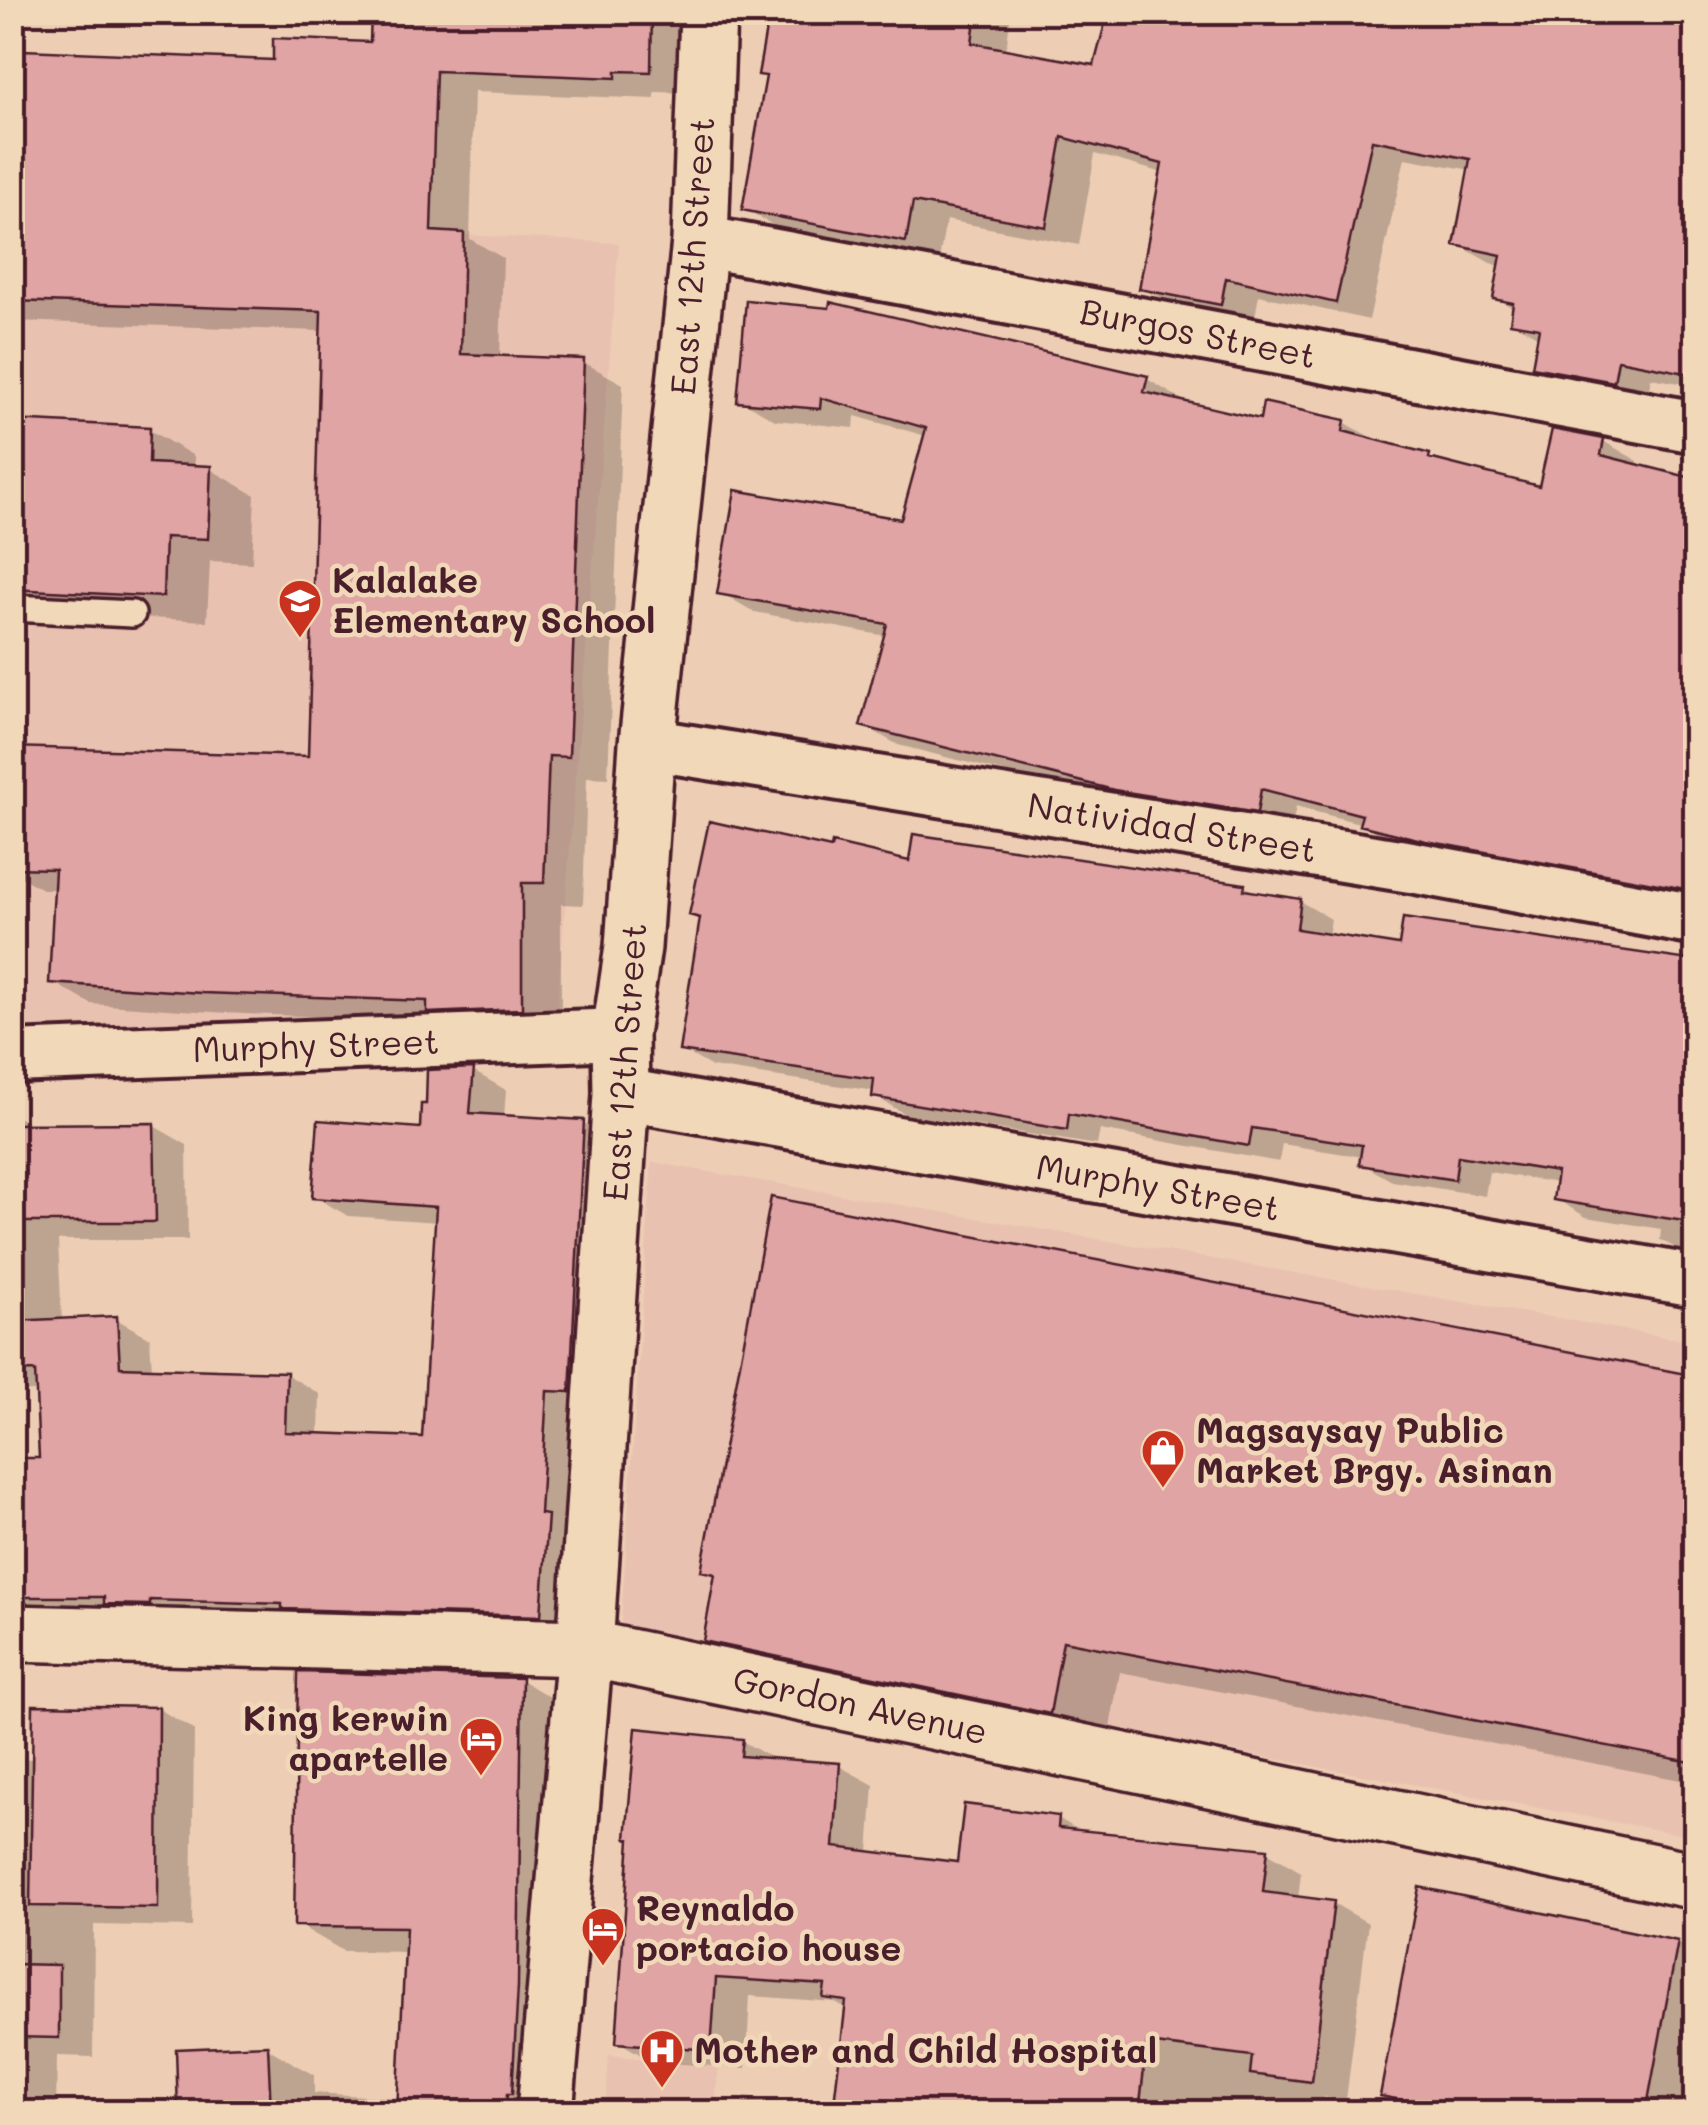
<svg xmlns="http://www.w3.org/2000/svg" width="1708" height="2125" font-family="Mali,sans-serif">
<rect width="100%" height="100%" fill="#edceb5"/>
<filter id="ink" filterUnits="userSpaceOnUse"><feTurbulence type="fractalNoise" baseFrequency=".01" numOctaves="2"/><feDisplacementMap in="SourceGraphic" scale="20" xChannelSelector="R" yChannelSelector="G"/><feConvolveMatrix kernelMatrix="1 2 1 2 8 2 1 2 1" color-interpolation-filters="sRGB"/></filter>
<g filter="url(#ink)">
<!-- built -->
<path fill="#e9c1b0" d="M 12,211 L 619,243 L 554,1046 L 13,1034 Z
M 652,1162 L 1695,1342 L 1695,1837 L 620,1637 Z
M 609,2055 L 719,2066 L 714,2112 L 605,2112 Z"/>
<!-- shadow -->
<path fill="#0003" d="M 427,12 L 691,12 L 689,93 L 655,92 L 655,99 L 474,92 L 470,239 L 503,258 L 500,358 L 583,362 L 623,384 L 608,778 L 587,777 L 583,905 L 561,904 L 561,1030 L 447,1021 L 243,1014 L 91,1004 L 52,982 L 57,889 L 42,889 L 12,872 L 12,749 L 310,759 L 322,331 L 12,321 L 12,52 L 275,63 L 372,44 Z
M 771,12 L 1011,12 L 1006,51 L 1096,68 L 1696,12 L 1696,386 L 1651,378 L 1647,400 L 1568,385 L 1535,366 L 1540,338 L 1513,322 L 1515,309 L 1495,298 L 1501,266 L 1490,263 L 1457,244 L 1471,170 L 1405,158 L 1369,320 L 1259,295 L 1254,322 L 1175,306 L 1142,287 L 1163,173 L 1095,154 L 1079,245 L 946,220 L 939,260 L 778,228 L 745,209 L 768,78 L 761,74 Z
M 1147,379 L 1181,399 L 1180,403 L 1262,422 L 1344,422 L 1379,442 L 1429,457 L 1442,464 L 1541,489 L 1603,441 L 1638,461 L 1682,845 L 1673,898 L 1397,844 L 1363,824 L 1296,807 L 1291,831 L 1151,809 L 898,745 L 863,725 L 886,636 L 754,612 L 720,592 L 903,522 L 926,436 L 855,416 L 854,428 L 775,420 L 740,400 Z
M 12,423 L 149,430 L 194,456 L 194,468 L 210,469 L 255,495 L 252,563 L 210,561 L 207,621 L 12,611 Z
M 833,851 L 911,864 L 1244,886 L 1259,895 L 1301,902 L 1331,919 L 1328,936 L 1401,948 L 1696,970 L 1696,1258 L 1660,1240 L 1661,1229 L 1586,1217 L 1556,1199 L 1558,1183 L 1489,1172 L 1485,1196 L 1392,1181 L 1362,1164 L 1363,1157 L 1282,1144 L 1279,1162 L 1100,1130 L 1097,1145 L 905,1114 L 874,1096 L 875,1091 L 712,1067 L 682,1050 L 702,920 L 691,914 Z
M 473,1071 L 506,1090 L 504,1118 L 583,1123 L 616,1142 L 574,1633 L 12,1615 L 12,1461 L 42,1461 L 38,1391 L 12,1392 L 12,1114 L 34,1126 L 154,1126 L 187,1145 L 188,1240 L 58,1240 L 62,1321 L 116,1319 L 150,1338 L 152,1371 L 286,1374 L 320,1394 L 319,1436 L 424,1439 L 438,1222 L 348,1216 L 315,1197 L 422,1131 Z
M 1696,1379 L 1696,1783 L 1120,1672 L 1107,1744 L 762,1672 L 706,1640 L 717,1578 L 703,1570 Z
M 521,1680 L 567,1707 L 559,2112 L 181,2112 L 178,2051 L 267,2048 L 314,2075 L 314,2093 L 400,2098 L 408,1952 L 343,1951 L 297,1924 Z
M 159,1709 L 194,1730 L 192,1927 L 94,1925 L 93,2057 L 57,2056 L 56,2112 L 12,2112 L 12,1758 L 34,1759 Z
M 742,1741 L 777,1761 L 839,1766 L 874,1785 L 869,1853 L 959,1864 L 1058,1818 L 1083,1833 L 1267,1852 L 1301,1872 L 1298,1899 L 1333,1903 L 1368,1923 L 1346,2100 L 1324,2097 L 1322,2112 L 742,2112 L 744,2097 L 836,2108 L 848,2009 L 835,2002 L 750,1996 L 746,2068 L 653,2062 L 619,2042 Z
M 1677,1944 L 1696,1949 L 1696,2112 L 1407,2112 L 1408,2109 L 1383,2095 Z"/>
<!-- building -->
<path fill="#dfa4a3" stroke="#4a1f2b" stroke-width="2.5" d="M 371,12 L 652,12 L 651,72 L 616,71 L 616,78 L 436,71 L 431,231 L 464,233 L 461,354 L 584,359 L 569,757 L 549,756 L 544,883 L 522,883 L 522,1009 L 427,1013 L 427,1001 L 202,993 L 49,983 L 55,869 L 12,868 L 12,747 L 308,756 L 321,311 L 12,301 L 12,223 L 20,223 L 24,50 L 273,60 L 273,38 L 370,42 Z
M 769,12 L 976,12 L 972,43 L 1094,65 L 1108,12 L 1696,12 L 1696,375 L 1618,360 L 1614,382 L 1532,367 L 1539,328 L 1510,323 L 1513,303 L 1493,299 L 1501,255 L 1454,245 L 1470,159 L 1372,140 L 1336,303 L 1226,278 L 1221,305 L 1139,289 L 1162,164 L 1062,137 L 1046,227 L 913,202 L 906,242 L 742,210 L 766,76 L 758,75 Z
M 746,300 L 829,308 L 830,302 L 1148,376 L 1144,392 L 1260,419 L 1263,402 L 1345,420 L 1343,431 L 1430,454 L 1429,458 L 1539,486 L 1552,429 L 1604,439 L 1601,455 L 1696,479 L 1696,891 L 1426,841 L 1359,825 L 1362,815 L 1261,789 L 1257,813 L 1114,790 L 860,726 L 887,624 L 717,594 L 735,490 L 901,519 L 926,428 L 821,398 L 820,409 L 737,402 Z
M 12,420 L 150,427 L 149,463 L 211,466 L 208,539 L 165,537 L 163,597 L 12,589 Z
M 709,821 L 831,848 L 832,843 L 909,861 L 913,834 L 1245,884 L 1244,890 L 1301,899 L 1297,929 L 1399,945 L 1403,918 L 1696,961 L 1696,1223 L 1553,1200 L 1557,1172 L 1458,1156 L 1455,1180 L 1359,1165 L 1362,1145 L 1252,1128 L 1249,1146 L 1069,1114 L 1067,1130 L 872,1097 L 874,1079 L 679,1051 L 700,918 L 689,915 Z
M 474,1068 L 470,1113 L 584,1120 L 570,1392 L 547,1391 L 540,1514 L 548,1515 L 541,1616 L 282,1609 L 282,1604 L 150,1600 L 150,1605 L 104,1604 L 104,1597 L 12,1597 L 12,1458 L 39,1458 L 35,1371 L 12,1372 L 12,1321 L 117,1316 L 120,1367 L 287,1372 L 285,1432 L 422,1437 L 436,1207 L 312,1198 L 318,1120 L 420,1128 L 421,1104 L 426,1104 L 427,1070 Z
M 154,1123 L 156,1222 L 12,1222 L 12,1124 Z
M 771,1197 L 1696,1376 L 1696,1763 L 1063,1641 L 1050,1714 L 703,1641 L 715,1574 L 701,1571 Z
M 298,1672 L 522,1678 L 518,1986 L 512,2094 L 507,2094 L 506,2112 L 397,2112 L 406,1927 L 294,1926 Z
M 33,1705 L 159,1707 L 158,1908 L 30,1906 Z
M 636,1728 L 743,1739 L 741,1756 L 840,1763 L 834,1847 L 957,1862 L 964,1804 L 1059,1816 L 1058,1828 L 1268,1849 L 1263,1892 L 1334,1901 L 1312,2082 L 1250,2074 L 1252,2056 L 1147,2043 L 1139,2112 L 833,2112 L 846,2001 L 823,1998 L 825,1985 L 716,1978 L 711,2050 L 616,2043 L 630,1839 L 626,1838 Z
M 1419,1887 L 1678,1941 L 1646,2112 L 1465,2112 L 1380,2096 Z
M 12,1964 L 59,1965 L 59,2038 L 12,2037 Z
M 268,2045 L 271,2112 L 178,2112 L 176,2049 Z"/>
<g fill="none" stroke-linecap="round" stroke-linejoin="round">
<defs>
<path id="service" d="M 12,608 L 132,614"/>
<path id="minor" d="M 700,241 L 1696,427
M 647,744 L 1411,867 L 1696,920
M 12,1057 L 620,1034
M 621,1094 L 1696,1281"/>
<path id="tertiary" d="M 545,2112 L 585,1648 L 621,1094 L 620,1034 L 633,947 L 647,744 L 700,241 L 708,12"/>
<path id="secondary" d="M 12,1633 L 585,1648 L 1696,1881"/>
</defs>
<!-- service casing -->
<use href="#service" stroke="#4a1f2b" stroke-width="32"/>
<!-- minor casing -->
<use href="#minor" stroke="#4a1f2b" stroke-width="58"/>
<!-- tertiary casing -->
<use href="#tertiary" stroke="#4a1f2b" stroke-width="62"/>
<!-- secondary casing -->
<use href="#secondary" stroke="#4a1f2b" stroke-width="62"/>
<!-- service -->
<use href="#service" stroke="#f1d8b9" stroke-width="25"/>
<!-- minor -->
<use href="#minor" stroke="#f1d8b9" stroke-width="50"/>
<!-- tertiary -->
<use href="#tertiary" stroke="#f1d8b9" stroke-width="55"/>
<!-- secondary -->
<use href="#secondary" stroke="#f1d8b9" stroke-width="55"/>
</g>
</g>
<!-- icons -->
<defs>
<symbol id="school-pin" viewBox="-11 -11 22 30"><path d="M0 17L-7.5 6A9.5 9.5 0 1 1 7.5 6Z" fill="#c8321e" stroke="#f1d8b9"/><path d="M0-5L7-2L0 1L-7-2ZM-4 1L0 2.5L4 1V4Q0 6-4 4Z" fill="#fff"/></symbol>
<symbol id="shop-pin" viewBox="-11 -11 22 30"><path d="M0 17L-7.5 6A9.5 9.5 0 1 1 7.5 6Z" fill="#c8321e" stroke="#f1d8b9"/><path d="M-5-2.5h2.3a2.7 3.5 0 0 1 5.4 0H5L5.5 6h-11ZM-1.5-2.5h3a1.5 2.3 0 0 0-3 0Z" fill="#fff"/></symbol>
<symbol id="hotel-pin" viewBox="-11 -11 22 30"><path d="M0 17L-7.5 6A9.5 9.5 0 1 1 7.5 6Z" fill="#c8321e" stroke="#f1d8b9"/><path d="M-6-4.5h1.5V1H6V5H4.5V3h-9V5H-6ZM-4 0a1.8 1.8 0 1 1 3.6 0ZM.5 0V-2.5h3Q6-2.5 6 0Z" fill="#fff"/></symbol>
<symbol id="hospital-pin" viewBox="-11 -11 22 30"><path d="M0 17L-7.5 6A9.5 9.5 0 1 1 7.5 6Z" fill="#c8321e" stroke="#f1d8b9"/><path d="M-5-5h3v3.5h4V-5h3V5h-3V1.5h-4V5h-3Z" fill="#fff"/></symbol>
</defs>
<g fill-rule="evenodd">
<use href="#school-pin" x="275" y="576" width="50" height="68"/>
<use href="#shop-pin" x="1138" y="1426" width="50" height="68"/>
<use href="#hotel-pin" x="456" y="1714" width="50" height="68"/>
<use href="#hotel-pin" x="578" y="1904" width="50" height="68"/>
<use href="#hospital-pin" x="637" y="2026" width="50" height="68"/>
</g>
<g text-anchor="middle" stroke-width="9" stroke-linejoin="round" paint-order="stroke">
<!-- street labels -->
<g font-size="35" fill="#4a1f2b" stroke="#f1d8b9">
<text transform="translate(693 256) rotate(-86)" y="12">East 12th Street</text>
<text transform="translate(1198 334) rotate(11)" y="12">Burgos Street</text>
<text transform="translate(1172 828) rotate(9)" y="12">Natividad Street</text>
<text transform="translate(316 1046) rotate(-2)" y="12">Murphy Street</text>
<text transform="translate(625 1062) rotate(-86)" y="12">East 12th Street</text>
<text transform="translate(1158 1188) rotate(10)" y="12">Murphy Street</text>
<text transform="translate(860 1706) rotate(12)" y="12">Gordon Avenue</text>
</g>
<!-- poi labels -->
<g font-size="35" font-weight="bold" fill="#4a1f2b" stroke="#f1d8b9" text-anchor="start">
<text x="332" y="593">Kalalake<tspan x="332" dy="40">Elementary School</tspan></text>
<text x="1196" y="1443">Magsaysay Public<tspan x="1196" dy="40">Market Brgy. Asinan</tspan></text>
<text x="448" y="1731" text-anchor="end">King kerwin<tspan x="448" dy="40">apartelle</tspan></text>
<text x="636" y="1921">Reynaldo<tspan x="636" dy="40">portacio house</tspan></text>
<text x="694" y="2063">Mother and Child Hospital</text>
</g>
</g>
<!-- margin -->
<rect width="1708" height="2125" fill="none" stroke="#f1d8b9" stroke-width="50"/>
<rect x="25" y="25" width="1658" height="2075" fill="none" stroke="#4a1f2b" stroke-width="4" filter="url(#ink)"/>
</svg>
